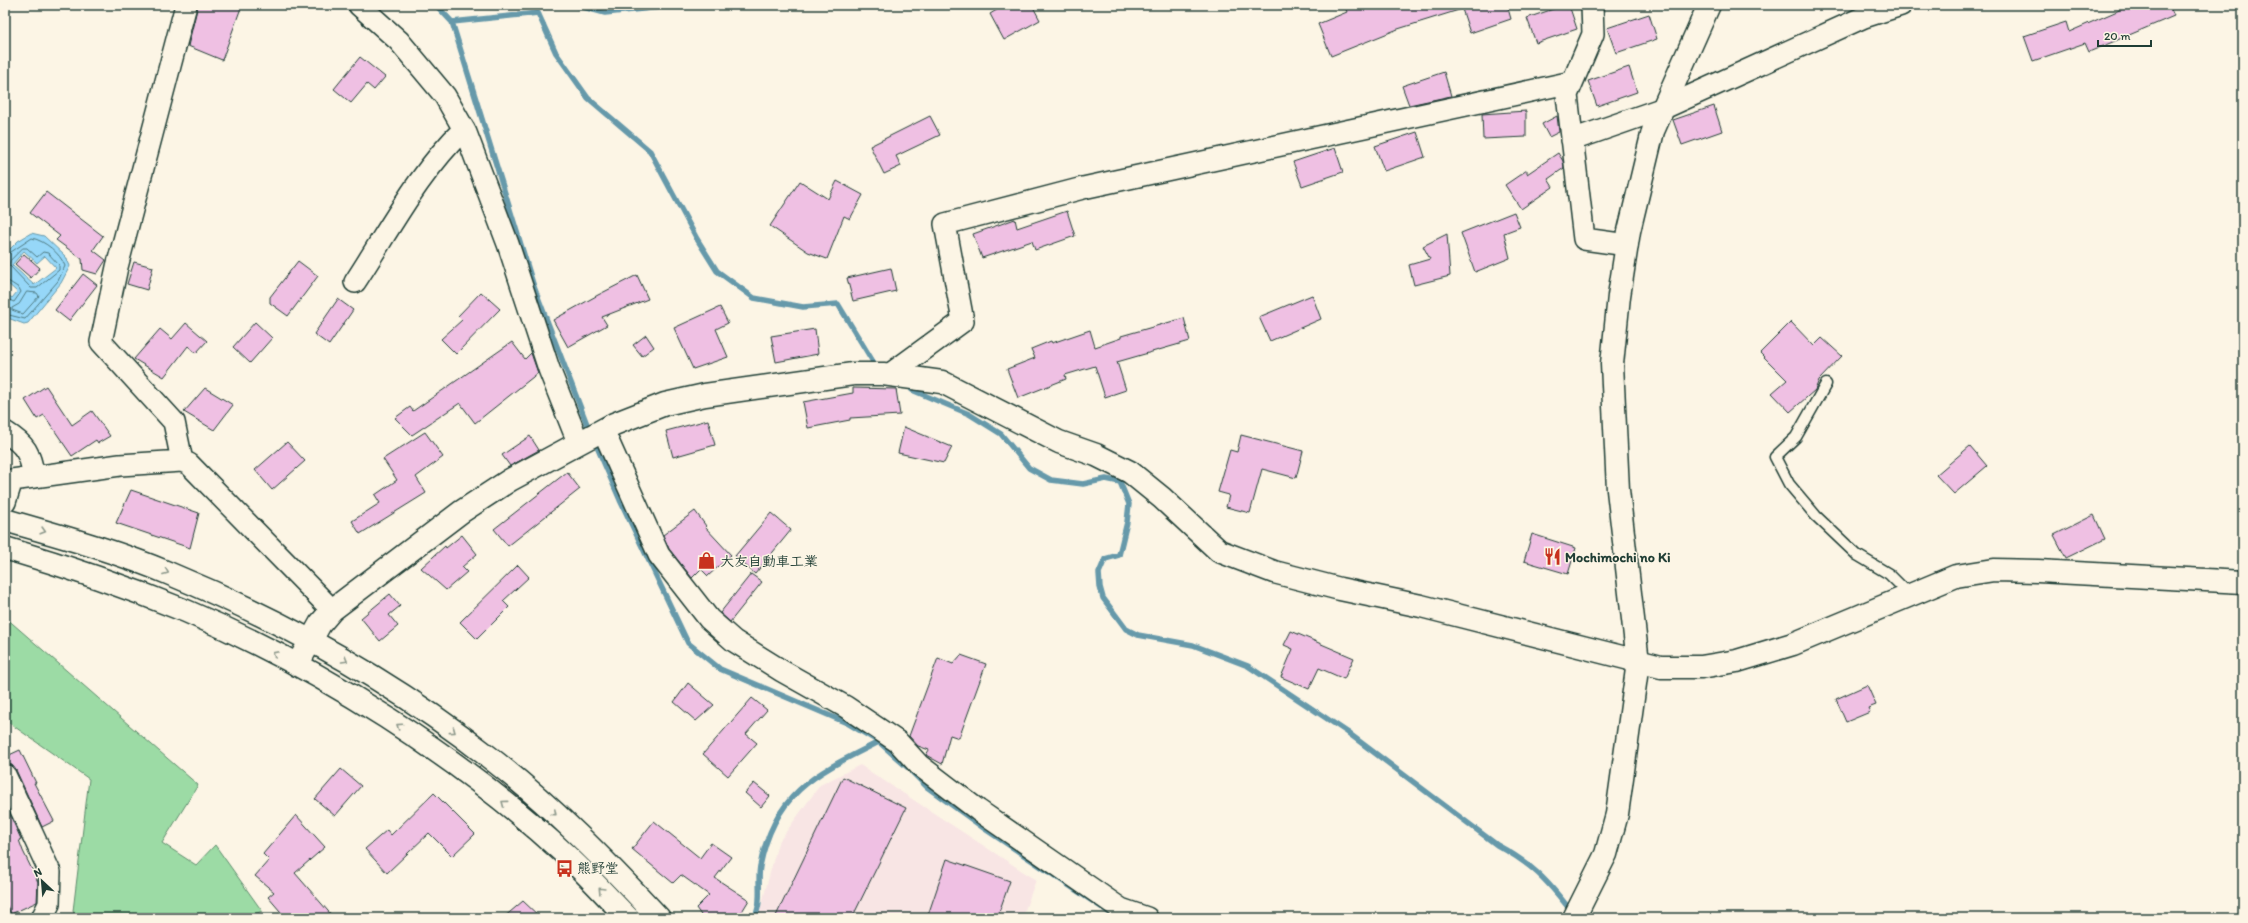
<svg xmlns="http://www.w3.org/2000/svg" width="2248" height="923" font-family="Itim,'Klee One',sans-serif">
<rect width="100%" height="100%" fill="#fcf5e5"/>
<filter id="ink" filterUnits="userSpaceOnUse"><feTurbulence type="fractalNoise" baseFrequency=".025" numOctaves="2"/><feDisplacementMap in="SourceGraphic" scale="8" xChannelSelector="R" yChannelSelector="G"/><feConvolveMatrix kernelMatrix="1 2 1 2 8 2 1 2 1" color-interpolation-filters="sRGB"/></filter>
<g filter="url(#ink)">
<!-- built -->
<path fill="#f8e5e4" d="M 860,765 L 1036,880 L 1022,918 L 758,918 L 778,843 L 820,785 Z"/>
<!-- green -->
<path fill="#9cdba5" stroke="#5e8c6c" d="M 5,617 L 198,785 L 162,843 L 196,865 L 215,845 L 262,911 L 246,918 L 76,918 L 73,911 L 89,779 L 5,720 Z"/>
<!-- water -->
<path fill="#96d7f8" stroke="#69a" fill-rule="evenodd" d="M 31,233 L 44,236 L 66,257 L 70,266 L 61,283 L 28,323 L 24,324 L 5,317 L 5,293 L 12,298 L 17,292 L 5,281 L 5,254 L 18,241 ZM 24,251 L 37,263 L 45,256 L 56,268 L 34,285 L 12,265 Z"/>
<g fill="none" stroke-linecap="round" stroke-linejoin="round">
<!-- shore -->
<path stroke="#4f7b82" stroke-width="1" d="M 23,248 L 27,248 L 37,257 L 43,252 L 48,253 L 59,265 L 59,270 L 37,288 L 31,288 L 9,265 L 10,261 Z
M 5,256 L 32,238 C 45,241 60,253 65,266 L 58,281 L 25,319 L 5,314
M 5,279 L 19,288 L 21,292 L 14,302 L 5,298
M 27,292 L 37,293 L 39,296 L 23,314 L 12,310 L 12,308 L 19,304 Z"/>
<!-- stream -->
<path stroke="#69a" stroke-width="5.5" d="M 436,5 L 452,22 L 534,287 L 590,432
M 576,5 L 605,13 L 680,5
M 452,22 L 538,13 L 556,53 L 588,98 L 650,151 L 697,239 L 717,271 L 754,298 L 803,307 L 838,304 L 872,360
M 912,390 L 969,414 L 1001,434 L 1029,468 L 1051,480 L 1083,484 L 1106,479 L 1120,482 L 1129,504 L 1127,522 L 1119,555 L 1105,559 L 1099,573 L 1100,587 L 1103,598 L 1126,629 L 1138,635 L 1193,645 L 1248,666 L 1347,732 L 1497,845 C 1532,864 1547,880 1571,911
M 594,440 L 620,500 L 688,643 L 720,669 L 847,723 L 879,742 L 907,767
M 913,773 L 927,787 L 985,829 L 1116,917
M 755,918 C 757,912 759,906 759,900 C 760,889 758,877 760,866 C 775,791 817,773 879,742"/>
</g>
<!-- building -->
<path fill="#efc0e3" stroke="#1f3d34" d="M 198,5 L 242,5 L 222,60 L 188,46 Z
M 1005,5 L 1032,5 L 1040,20 L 1004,40 L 990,14 Z
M 1344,5 L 1507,5 L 1511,19 L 1470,33 L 1462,9 L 1398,29 L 1331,56 L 1318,24 L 1347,12 Z
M 1565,5 L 1569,5 L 1577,29 L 1536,43 L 1527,18 Z
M 2131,5 L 2169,5 L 2174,16 L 2089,52 L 2085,43 L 2033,61 L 2024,36 L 2066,22 L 2069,32 Z
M 1649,14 L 1657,39 L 1616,53 L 1607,28 Z
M 360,57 L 385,77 L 374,90 L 367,84 L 351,103 L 334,89 Z
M 1629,67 L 1637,92 L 1597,106 L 1588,81 Z
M 1444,72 L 1451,96 L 1409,105 L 1402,86 Z
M 1714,106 L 1722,131 L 1682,145 L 1673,120 Z
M 1526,111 L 1526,137 L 1483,139 L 1482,114 Z
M 930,116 L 940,135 L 896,156 L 901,166 L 884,174 L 870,146 Z
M 1557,116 L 1559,132 L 1549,137 L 1542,124 Z
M 1417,132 L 1425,157 L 1384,171 L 1375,146 Z
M 1335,148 L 1343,172 L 1302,186 L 1293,162 Z
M 1558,153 L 1563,161 L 1564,168 L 1548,179 L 1553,187 L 1521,209 L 1505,185 L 1527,170 L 1527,174 Z
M 800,181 L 828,199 L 837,181 L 863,195 L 850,219 L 844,216 L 827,259 L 808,252 L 770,226 Z
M 46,192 L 103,236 L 93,250 L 106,260 L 97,274 L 83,270 L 82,259 L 56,240 L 60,236 L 30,213 Z
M 1067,211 L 1075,236 L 1035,250 L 1032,241 L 982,258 L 973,234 L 1015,219 L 1017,228 Z
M 1514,212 L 1520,227 L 1504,233 L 1510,258 L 1475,272 L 1461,233 Z
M 1447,234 L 1450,276 L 1414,285 L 1409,265 L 1430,259 L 1423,246 Z
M 24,254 L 40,268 L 31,278 L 15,264 Z
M 298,261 L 318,276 L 288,316 L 270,303 L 270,297 Z
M 134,262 L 153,267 L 147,290 L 127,284 Z
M 891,268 L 896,291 L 853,301 L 847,278 Z
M 83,274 L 97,285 L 69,321 L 55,310 Z
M 637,275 L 648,299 L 602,317 L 607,325 L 568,347 L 553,320 L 598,295 Z
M 481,292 L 500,309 L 456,354 L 441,339 L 462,320 L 458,316 Z
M 1312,295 L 1321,319 L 1270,341 L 1259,317 Z
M 338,299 L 353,310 L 329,345 L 314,334 Z
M 720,307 L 728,323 L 716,329 L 728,357 L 693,369 L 674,328 Z
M 1184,318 L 1190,341 L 1117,362 L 1126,390 L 1105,397 L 1095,366 L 1065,375 L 1066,379 L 1018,398 L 1007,369 L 1035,358 L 1031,349 L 1051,341 L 1052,343 L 1090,330 L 1095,347 L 1121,338 L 1121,336 Z
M 255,322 L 272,338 L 250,363 L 233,347 Z
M 1791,322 L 1814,346 L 1822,338 L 1842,356 L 1819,380 L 1815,390 L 1790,412 L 1772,393 L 1787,380 L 1760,353 Z
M 186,323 L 207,341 L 196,353 L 188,346 L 164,377 L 134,359 L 160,329 L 172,339 Z
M 815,329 L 818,354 L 776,362 L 771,336 Z
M 646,335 L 654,347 L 642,356 L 633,345 Z
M 512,342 L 525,359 L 531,353 L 538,373 L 475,423 L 460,403 L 412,435 L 395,418 L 410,407 L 413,411 Z
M 46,386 L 72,425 L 92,411 L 110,436 L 98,443 L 96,440 L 72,456 L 44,415 L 37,419 L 25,400 Z
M 205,388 L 233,405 L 214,430 L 184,412 Z
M 853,388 L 896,389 L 900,415 L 850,418 L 850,420 L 808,428 L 803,402 L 853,393 Z
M 708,420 L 715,445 L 673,457 L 666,431 Z
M 904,427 L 952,447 L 944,463 L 898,453 Z
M 425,432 L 443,457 L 416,477 L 426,493 L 360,534 L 352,521 L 380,503 L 375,495 L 397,480 L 383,459 Z
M 1241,435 L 1303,451 L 1296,478 L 1262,469 L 1250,513 L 1226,507 L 1229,495 L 1218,492 L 1230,450 L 1237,452 Z
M 530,436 L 539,450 L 510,466 L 502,455 Z
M 287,442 L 305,461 L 272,490 L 255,470 Z
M 1970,446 L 1987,466 L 1954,494 L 1936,475 Z
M 567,472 L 580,489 L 508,546 L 494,529 Z
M 131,490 L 199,513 L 190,548 L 116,523 Z
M 695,511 L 706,526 L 705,527 L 731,555 L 708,576 L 701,569 L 692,578 L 669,549 L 663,535 Z
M 771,513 L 791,530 L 755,574 L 735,556 Z
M 2094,515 L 2105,539 L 2066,558 L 2054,535 Z
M 1532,534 L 1576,548 L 1568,574 L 1524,561 Z
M 462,535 L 477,554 L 462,567 L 467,572 L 446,590 L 421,568 L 445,546 L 446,548 Z
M 518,565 L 529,577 L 503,601 L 509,607 L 477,639 L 460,622 Z
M 751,574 L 762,582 L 730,622 L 720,613 Z
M 390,594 L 400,606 L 389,615 L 398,626 L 380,641 L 361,618 Z
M 1291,631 L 1354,658 L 1344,679 L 1319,668 L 1309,689 L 1281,677 L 1293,649 L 1284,645 Z
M 961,655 L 986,664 L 959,738 L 950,735 L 942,764 L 926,755 L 929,750 L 918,746 L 909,736 L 938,658 L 953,664 Z
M 688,683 L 714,705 L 696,721 L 674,702 Z
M 1867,685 L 1876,705 L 1868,708 L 1870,712 L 1846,722 L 1836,699 Z
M 752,698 L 767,710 L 746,734 L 757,743 L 728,776 L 703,754 Z
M 20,750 L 36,783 L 34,783 L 54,821 L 42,827 L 16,770 L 12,765 L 5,763 L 5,757 Z
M 341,769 L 361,786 L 335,816 L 315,799 Z
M 843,777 L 906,808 L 852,918 L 775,918 Z
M 754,783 L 770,796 L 761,807 L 745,793 Z
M 434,793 L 475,834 L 452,856 L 429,833 L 387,873 L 365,849 L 387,830 L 391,835 Z
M 5,804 L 21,839 L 19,840 L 23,851 L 38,882 L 37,902 L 11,914 L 5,902 Z
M 296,815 L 325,847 L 295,873 L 334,918 L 286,918 L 268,897 L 274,892 L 255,876 L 269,860 L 263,854 Z
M 654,821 L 700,858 L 711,843 L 731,857 L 715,878 L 749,900 L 738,918 L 703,918 L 696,908 L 709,895 L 681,875 L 673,883 L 632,849 Z
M 947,859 L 1010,881 L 997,918 L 927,918 Z
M 523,901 L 541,918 L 503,918 Z"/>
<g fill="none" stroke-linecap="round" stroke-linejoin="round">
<defs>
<path id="service" d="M 1826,384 L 1796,437 L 1775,457 L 1789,484 L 1816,516 L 1857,555 L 1889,574 L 1910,595"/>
<path id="minor" d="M 359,5 L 399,41 L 445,96 L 466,133 L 508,244 L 549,369 L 578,442
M 1592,5 L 1593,34 L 1567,95 L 1584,239 L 1627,245
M 1572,140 L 1664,108 L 1864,17 L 1901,5
M 355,282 C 389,230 419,172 464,129
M 889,375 L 963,321 L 945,224 L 1083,188 L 1572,82
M 603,430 L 659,555 L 709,619 L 734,641 L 782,671 L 846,707 L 898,742 L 919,765 L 978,810 L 1121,909 L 1147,918
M 5,432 C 26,445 30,453 34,477
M 182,461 L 174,422 L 101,342 L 117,267 L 186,5
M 5,502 L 12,480 L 120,465 L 182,461 L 189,464 L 332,610
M 5,775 L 50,872 L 49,904 L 42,918"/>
<path id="tertiary" d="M 5,520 C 60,536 116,551 168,573 C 282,620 392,681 489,757 C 551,805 606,861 659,918
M 5,548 C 66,566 127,587 186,611 C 319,667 460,757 566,855 C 588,875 607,897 628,918
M 297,665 L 320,624 L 332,610 L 461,512 L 510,480 L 614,424 L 665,404 L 705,395 L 853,374 L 883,374 L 942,382 L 1059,442 L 1096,455 L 1130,472 L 1162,498 L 1219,551 L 1274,572 L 1340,589 L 1421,606 L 1661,667 L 1701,667 L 1737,661 L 1793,644 L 1956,576 L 1994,570 L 2038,571 L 2243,582
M 1574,918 L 1606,854 L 1617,814 L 1638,662 L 1618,490 L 1612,364 L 1619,296 L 1629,231 L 1653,131 L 1709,5"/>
</defs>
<!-- service casing -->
<use href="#service" stroke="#1f3d34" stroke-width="13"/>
<!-- minor casing -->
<use href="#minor" stroke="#1f3d34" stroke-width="24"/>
<!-- tertiary casing -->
<use href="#tertiary" stroke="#1f3d34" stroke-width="25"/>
<!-- service -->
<use href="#service" stroke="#fcf5e5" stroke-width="10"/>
<!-- minor -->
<use href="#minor" stroke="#fcf5e5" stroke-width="21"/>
<!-- tertiary -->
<use href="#tertiary" stroke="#fcf5e5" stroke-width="22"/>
</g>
<!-- one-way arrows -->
<defs><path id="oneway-chevron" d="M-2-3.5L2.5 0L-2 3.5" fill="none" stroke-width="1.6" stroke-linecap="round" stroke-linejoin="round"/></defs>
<g stroke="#8e998c">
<use href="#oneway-chevron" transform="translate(43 531) rotate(16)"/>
<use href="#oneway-chevron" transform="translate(166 572) rotate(21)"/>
<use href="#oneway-chevron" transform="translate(275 654) rotate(-153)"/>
<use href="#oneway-chevron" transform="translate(345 660) rotate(30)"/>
<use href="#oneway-chevron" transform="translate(399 726) rotate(-146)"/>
<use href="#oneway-chevron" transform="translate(453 731) rotate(36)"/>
<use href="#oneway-chevron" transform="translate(504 803) rotate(-143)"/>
<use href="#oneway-chevron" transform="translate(554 813) rotate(41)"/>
<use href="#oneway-chevron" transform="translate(601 890) rotate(-134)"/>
</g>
</g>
<!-- icons -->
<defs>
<symbol id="restaurant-bare" viewBox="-9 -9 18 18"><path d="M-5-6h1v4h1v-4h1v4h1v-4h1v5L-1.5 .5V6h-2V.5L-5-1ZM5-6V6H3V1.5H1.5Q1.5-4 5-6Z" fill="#c8321e" stroke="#fcf5e5" stroke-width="2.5" paint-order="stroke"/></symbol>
<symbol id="shop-bare" viewBox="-9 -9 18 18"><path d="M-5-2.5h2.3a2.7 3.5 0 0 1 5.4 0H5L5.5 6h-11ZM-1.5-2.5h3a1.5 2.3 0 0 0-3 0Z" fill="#c8321e" stroke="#fcf5e5" stroke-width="2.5" paint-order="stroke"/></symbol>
<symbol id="bus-bare" viewBox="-9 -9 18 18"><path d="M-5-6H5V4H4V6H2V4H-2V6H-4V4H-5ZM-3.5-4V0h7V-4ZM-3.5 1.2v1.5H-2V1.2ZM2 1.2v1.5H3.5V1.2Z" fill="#c8321e" stroke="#fcf5e5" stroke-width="2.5" paint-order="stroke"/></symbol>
</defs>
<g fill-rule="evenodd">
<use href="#restaurant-bare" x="1540" y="544" width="25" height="25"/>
<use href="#shop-bare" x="694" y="548" width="25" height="25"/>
<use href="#bus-bare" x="552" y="856" width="25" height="25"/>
</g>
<g text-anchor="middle" stroke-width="3" stroke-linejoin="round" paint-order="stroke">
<!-- poi labels -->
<g font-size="14" font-weight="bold" fill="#1f3d34" stroke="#fcf5e5" text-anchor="start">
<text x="1565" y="562">Mochimochi no Ki</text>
<text x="720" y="566">大友自動車工業</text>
<text x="577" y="873">熊野堂</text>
</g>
</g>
<!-- margin -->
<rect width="2248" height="923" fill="none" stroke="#fcf5e5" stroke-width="20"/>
<rect x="10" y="10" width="2228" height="903" fill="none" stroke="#1f3d34" stroke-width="1.5" filter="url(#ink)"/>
<!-- north arrow -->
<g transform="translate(42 881) rotate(334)" stroke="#fcf5e5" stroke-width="3" paint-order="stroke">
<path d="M0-3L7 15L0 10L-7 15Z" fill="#1f3d34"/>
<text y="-6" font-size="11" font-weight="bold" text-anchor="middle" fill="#1f3d34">N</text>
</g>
<!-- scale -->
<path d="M2098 40v6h53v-6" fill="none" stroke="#1f3d34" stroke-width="2"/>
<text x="2104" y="40" font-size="12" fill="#1f3d34" stroke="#fcf5e5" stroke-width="3" paint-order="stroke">20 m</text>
</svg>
